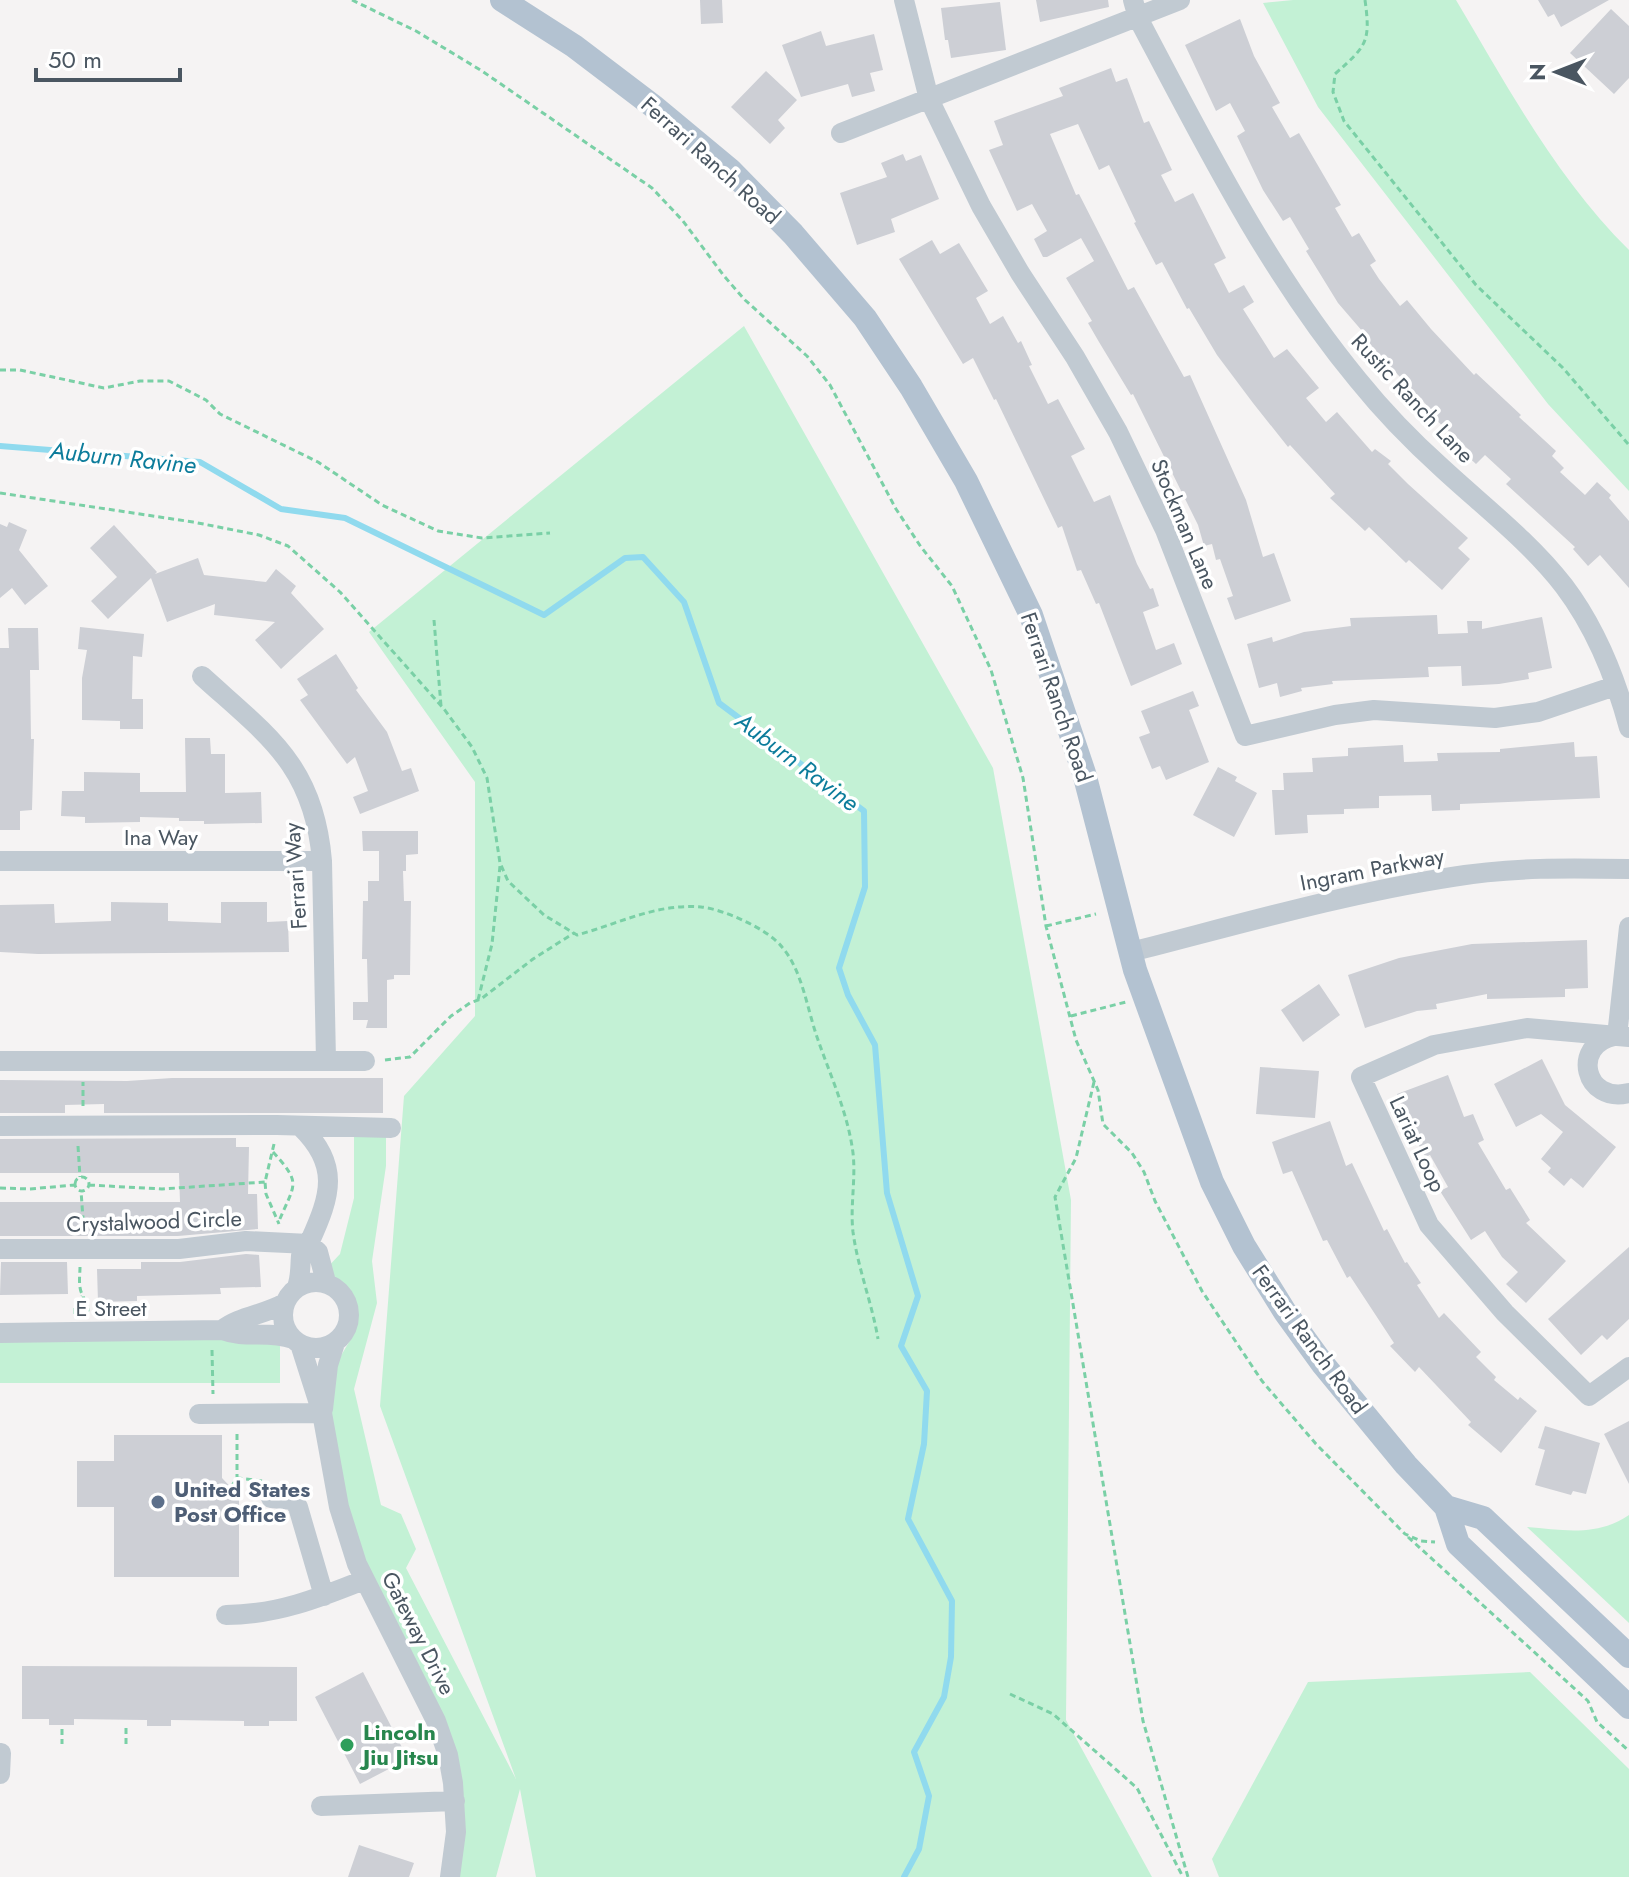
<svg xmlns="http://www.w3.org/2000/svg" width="1629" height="1877" font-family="Jost,sans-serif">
<rect width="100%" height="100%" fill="#f5f3f3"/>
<!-- green -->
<path fill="#c3f1d5" d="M 1293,0 L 1456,0 C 1507,86 1557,179 1629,250 L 1629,491 L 1548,404 L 1318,107 L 1263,3 Z
M 744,326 L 993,768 L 1071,1200 L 1066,1720 L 1152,1877 L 536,1877 L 520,1789 L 496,1877 L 455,1877 L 446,1732 L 368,1576 L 336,1471 L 323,1386 L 352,1337 L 352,1296 L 325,1270 L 340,1254 L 354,1198 L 354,1137 L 386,1137 L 386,1166 L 372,1261 L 377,1303 L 354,1389 L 381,1505 L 401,1514 L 416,1549 L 406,1568 L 516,1779 L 380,1406 L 404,1096 L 475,1016 L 475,782 L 369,632 Z
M 280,1327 L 280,1383 L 0,1383 L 0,1336 Z
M 1629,1515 L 1629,1623 L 1527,1527 C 1563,1530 1597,1537 1629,1515 Z
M 1530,1672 L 1629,1769 L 1629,1877 L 1219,1877 L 1212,1859 L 1308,1682 Z"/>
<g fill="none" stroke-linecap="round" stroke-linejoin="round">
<!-- stream -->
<path stroke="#90daee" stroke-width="6" d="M 0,446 L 200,462 L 281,509 L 345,518 L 544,615 L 625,558 L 643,557 L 684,602 L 719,703 L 864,811 L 865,887 L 839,968 L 848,995 L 875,1045 L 887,1193 L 918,1296 L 901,1346 L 927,1391 L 924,1444 L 908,1519 L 952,1601 L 951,1657 L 944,1697 L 914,1752 L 929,1796 L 919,1849 L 904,1877"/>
</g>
<!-- building -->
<path fill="#cdcfd5" d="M 700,0 L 722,0 L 723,23 L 701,24 Z
M 1036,0 L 1108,0 L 1109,7 L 1040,22 Z
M 1538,0 L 1609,0 L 1561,27 L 1554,14 L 1548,17 Z
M 1000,2 L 1006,50 L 951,58 L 948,40 L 945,40 L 941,8 Z
M 1611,9 L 1629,26 L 1629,78 L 1614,94 L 1570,53 Z
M 1240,19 L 1254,56 L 1280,103 L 1272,107 L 1290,138 L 1299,133 L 1341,205 L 1335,208 L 1352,237 L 1359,233 L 1376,261 L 1370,265 L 1379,279 L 1400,306 L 1407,300 L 1431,329 L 1474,375 L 1476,373 L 1521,415 L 1519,417 L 1556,451 L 1552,456 L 1564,468 L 1560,472 L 1585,495 L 1597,482 L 1611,495 L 1609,498 L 1629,521 L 1629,588 L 1600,555 L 1588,566 L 1573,549 L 1575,547 L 1506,484 L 1511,479 L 1485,455 L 1476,464 L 1464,453 L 1468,449 L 1434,418 L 1437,416 L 1382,358 L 1380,361 L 1359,335 L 1363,332 L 1338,303 L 1306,251 L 1309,249 L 1290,217 L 1283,221 L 1263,190 L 1237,136 L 1245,131 L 1230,103 L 1216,111 L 1185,45 Z
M 821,31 L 826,46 L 874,34 L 883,70 L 870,73 L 875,91 L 852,97 L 848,84 L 801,97 L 782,45 Z
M 1111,68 L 1116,82 L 1127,78 L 1144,123 L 1149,121 L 1172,170 L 1161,175 L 1175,202 L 1193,193 L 1226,258 L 1214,264 L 1229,293 L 1244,285 L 1254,302 L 1243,309 L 1274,358 L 1287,349 L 1319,388 L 1306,398 L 1326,422 L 1337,412 L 1372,452 L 1375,449 L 1391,461 L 1388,464 L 1408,484 L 1468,538 L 1458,548 L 1470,559 L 1442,590 L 1409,560 L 1406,563 L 1369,527 L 1365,531 L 1330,498 L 1335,494 L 1290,445 L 1288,447 L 1253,403 L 1217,355 L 1189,308 L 1187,309 L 1162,262 L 1156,265 L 1134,223 L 1136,222 L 1109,165 L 1099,170 L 1078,124 L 1050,134 L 1076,195 L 1079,194 L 1128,290 L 1134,287 L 1184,377 L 1190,375 L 1246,500 L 1263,557 L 1274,553 L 1291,601 L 1235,620 L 1227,598 L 1233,596 L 1220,559 L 1216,560 L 1212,544 L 1204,546 L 1198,525 L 1133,394 L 1131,395 L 1099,342 L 1088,323 L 1092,321 L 1066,278 L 1094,261 L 1081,238 L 1047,257 L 1043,257 L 1034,239 L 1047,231 L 1032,204 L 1017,211 L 989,150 L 1003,145 L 994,121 L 1063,96 L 1059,88 Z
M 766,71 L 797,100 L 778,120 L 785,128 L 770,144 L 731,107 Z
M 903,154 L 906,161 L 921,155 L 939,199 L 891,219 L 895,232 L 857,245 L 840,193 L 887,177 L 881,163 Z
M 932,240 L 940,254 L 959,243 L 988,291 L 976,298 L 990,324 L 1003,316 L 1018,343 L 1021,341 L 1032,365 L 1029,366 L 1048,404 L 1058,399 L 1085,449 L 1071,456 L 1094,502 L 1110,495 L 1137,564 L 1150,589 L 1153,588 L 1159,606 L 1143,612 L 1156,650 L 1174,643 L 1182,664 L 1131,686 L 1099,603 L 1096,604 L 1081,570 L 1077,571 L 1062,526 L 1058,528 L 996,399 L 994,400 L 973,358 L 963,364 L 899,259 Z
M 9,522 L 27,530 L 19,550 L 48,586 L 25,605 L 12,588 L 0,598 L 0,524 L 7,527 Z
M 114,525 L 157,572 L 155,574 L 198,558 L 204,575 L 266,582 L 276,569 L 296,586 L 291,593 L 324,629 L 281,669 L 255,640 L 275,622 L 214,615 L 215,604 L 167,622 L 151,578 L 108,619 L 91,601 L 117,577 L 90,548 Z
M 1437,615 L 1438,634 L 1468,633 L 1467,621 L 1482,621 L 1482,629 L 1542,617 L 1552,668 L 1528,673 L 1529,679 L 1499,684 L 1462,686 L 1461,666 L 1428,667 L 1429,677 L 1332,681 L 1333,684 L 1301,688 L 1302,691 L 1280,697 L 1277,683 L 1259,688 L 1247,644 L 1272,637 L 1273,642 L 1304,632 L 1351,626 L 1350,618 Z
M 80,627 L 144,634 L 142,657 L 133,656 L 132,699 L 143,699 L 143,729 L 120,729 L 120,721 L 82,720 L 82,678 L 87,650 L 78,649 Z
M 8,628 L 38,628 L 39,670 L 30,670 L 31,739 L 34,739 L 32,810 L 20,811 L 20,830 L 0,830 L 0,648 L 9,648 Z
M 336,654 L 358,688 L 356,690 L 387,732 L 402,771 L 411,768 L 419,791 L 360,814 L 353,797 L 368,791 L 355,757 L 347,764 L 300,700 L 308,695 L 297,679 Z
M 1193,691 L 1199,706 L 1189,710 L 1209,762 L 1166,780 L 1160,766 L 1152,769 L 1139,737 L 1150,733 L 1141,711 Z
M 185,738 L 210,738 L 211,754 L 225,754 L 225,793 L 261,792 L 262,823 L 204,824 L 204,821 L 179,821 L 179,818 L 140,817 L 140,822 L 85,823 L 85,817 L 61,816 L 62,791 L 84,791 L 84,772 L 140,773 L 140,792 L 186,792 Z
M 1574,742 L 1575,757 L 1597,756 L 1600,798 L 1460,804 L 1460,810 L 1432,811 L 1431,795 L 1379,796 L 1379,808 L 1344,809 L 1344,814 L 1307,815 L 1308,833 L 1275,835 L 1272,790 L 1284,790 L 1283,773 L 1313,772 L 1312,758 L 1348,756 L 1348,748 L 1403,745 L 1404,762 L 1438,761 L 1437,753 L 1500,752 L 1500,749 Z
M 1218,767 L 1237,777 L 1235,781 L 1257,793 L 1234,837 L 1193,815 Z
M 362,831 L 418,831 L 418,854 L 406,855 L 406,871 L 403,871 L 404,901 L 411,901 L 410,975 L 394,975 L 394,979 L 387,980 L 387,1028 L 366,1028 L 368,1020 L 353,1020 L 353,1002 L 368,1002 L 367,959 L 362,959 L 363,901 L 368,901 L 368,881 L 379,881 L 379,851 L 363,851 Z
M 111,902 L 168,903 L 168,921 L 221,923 L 221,902 L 267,902 L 267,922 L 288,921 L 289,952 L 38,954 L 0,952 L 0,905 L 54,904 L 55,923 L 111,921 Z
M 1587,940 L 1588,988 L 1565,989 L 1565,997 L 1487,999 L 1487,994 L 1436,1004 L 1437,1009 L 1417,1011 L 1365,1028 L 1348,975 L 1399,958 L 1472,944 Z
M 1319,984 L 1340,1015 L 1303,1042 L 1281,1010 Z
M 1542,1059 L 1565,1105 L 1616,1147 L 1583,1188 L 1571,1178 L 1564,1186 L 1548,1172 L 1551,1168 L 1541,1159 L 1563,1132 L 1541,1114 L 1516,1127 L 1494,1084 Z
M 1260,1067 L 1319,1071 L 1315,1118 L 1256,1114 Z
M 1448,1075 L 1464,1117 L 1473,1114 L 1484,1140 L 1478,1143 L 1506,1190 L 1510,1188 L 1530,1220 L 1526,1223 L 1566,1261 L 1526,1303 L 1506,1284 L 1518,1272 L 1502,1257 L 1485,1231 L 1471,1240 L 1452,1210 L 1440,1191 L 1448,1187 L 1430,1155 L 1425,1157 L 1411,1130 L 1397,1094 Z
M 172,1078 L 383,1078 L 383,1113 L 104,1113 L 104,1104 L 65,1105 L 65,1113 L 0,1113 L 0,1080 L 127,1081 Z
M 1330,1121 L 1346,1166 L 1352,1163 L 1384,1231 L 1387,1229 L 1405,1263 L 1407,1262 L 1421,1283 L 1417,1285 L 1439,1318 L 1444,1313 L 1481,1352 L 1476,1357 L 1496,1377 L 1494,1380 L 1518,1400 L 1520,1397 L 1537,1411 L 1501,1453 L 1468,1425 L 1471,1422 L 1419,1367 L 1415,1372 L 1390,1346 L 1394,1343 L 1350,1276 L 1347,1278 L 1327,1240 L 1323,1241 L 1292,1171 L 1283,1174 L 1272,1142 Z
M 236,1138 L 236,1147 L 249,1147 L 248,1194 L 257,1194 L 258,1229 L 178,1236 L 0,1236 L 0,1202 L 180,1202 L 179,1173 L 0,1173 L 0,1139 Z
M 1629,1247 L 1629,1319 L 1607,1340 L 1602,1335 L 1581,1355 L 1548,1319 Z
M 246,1254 L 259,1255 L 261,1287 L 220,1288 L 221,1294 L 137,1296 L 137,1301 L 98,1302 L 97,1269 L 141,1269 L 141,1262 L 180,1262 Z
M 1,1262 L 67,1262 L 68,1294 L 0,1295 Z
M 1629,1421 L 1629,1484 L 1604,1434 Z
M 1545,1426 L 1600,1443 L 1586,1494 L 1573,1491 L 1571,1495 L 1535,1485 L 1545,1450 L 1538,1448 Z
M 114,1435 L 222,1435 L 222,1478 L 239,1496 L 239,1577 L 114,1577 L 114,1507 L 77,1507 L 77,1461 L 114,1461 Z
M 22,1666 L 297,1667 L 297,1721 L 269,1721 L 269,1726 L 244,1726 L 244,1721 L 171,1720 L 171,1726 L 147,1726 L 147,1720 L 74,1719 L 74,1725 L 49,1725 L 49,1719 L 22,1719 Z
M 363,1672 L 408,1759 L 360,1784 L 315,1697 Z
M 359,1845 L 414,1863 L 409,1877 L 348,1877 Z"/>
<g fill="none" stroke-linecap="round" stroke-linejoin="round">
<!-- path -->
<path stroke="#7ad0a6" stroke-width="3" stroke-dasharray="6 4" stroke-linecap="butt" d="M 352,0 L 416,31 L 482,71 L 652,188 L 683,221 L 724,276 L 745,300 L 807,356 L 830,385 L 896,509 L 921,547 L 952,586 L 991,670 L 1023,778 L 1046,926 L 1076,1040 L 1098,1090 L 1103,1124 L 1132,1153 L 1144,1172 L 1155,1201 L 1202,1291 L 1262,1381 L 1316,1444 L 1405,1534 L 1421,1541 L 1435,1542
M 1365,0 C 1371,43 1366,46 1335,74 L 1333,92 L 1344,121 L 1476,285 L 1563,368 L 1629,445
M 0,370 L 20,370 L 104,388 L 140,381 L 169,381 L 206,400 L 220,414 L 318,462 L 382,505 L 438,531 L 482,538 L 550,533
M 0,493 L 193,522 L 259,535 L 288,546 L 340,592 L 444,709 L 472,747 L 487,778 L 500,863 L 508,881 L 544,915 L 577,935 C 618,924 657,903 701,907 C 723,909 768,929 782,947 C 802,970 807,1008 817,1037 C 830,1075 848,1113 853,1153 C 856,1179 850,1206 853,1232 C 858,1269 872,1303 878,1339
M 434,620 L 441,706
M 1046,926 L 1096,914
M 478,1000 L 492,944 L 500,866
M 1071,1016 L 1126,1002
M 385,1060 L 410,1057 L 451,1016 L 470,1003 L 481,999 L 533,959 L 574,933
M 1094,1082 L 1076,1158 L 1055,1197 L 1143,1721 L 1188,1877
M 83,1106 L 83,1082
M 274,1144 L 265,1182 L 266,1194 L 279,1224
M 78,1146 L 80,1177
M 273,1152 C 302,1184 295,1183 279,1221
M75 1184a7 7 0 1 1 14 0a7 7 0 1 1-14 0Z
M 89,1185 L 162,1189 L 265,1182
M 0,1188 L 30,1189 L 74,1185
M 80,1231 L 83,1218 L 81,1191
M 80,1267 C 80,1275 78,1286 82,1294 C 85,1302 88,1304 88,1313
M 75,1314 L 75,1305 L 82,1296
M 212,1350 L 213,1394
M 237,1434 L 237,1478
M 231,1487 L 237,1478 L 263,1481
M 1408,1537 L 1588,1701 L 1597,1722 L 1629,1751
M 1010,1694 L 1053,1714 L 1137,1788 L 1183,1877
M 62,1729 L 62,1744
M 126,1744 L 126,1726"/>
<!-- minor -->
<path stroke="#c1cad2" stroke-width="20" d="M 904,0 L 929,99 L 981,206 L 1020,273 L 1075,357 L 1118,432 L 1165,530 L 1245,736 L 1335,715 L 1374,710 L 1495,718 L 1538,712 L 1615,686
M 1133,0 L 1138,18 C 1204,143 1268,271 1358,380 C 1383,411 1412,441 1442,468 C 1483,506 1529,541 1564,586 C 1595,627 1616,679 1629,728
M 841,133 L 1180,0
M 202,676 C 268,736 314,765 322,861 L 326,1061
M 0,861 L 322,861
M 1131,952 C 1237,925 1343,894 1452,877 C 1510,867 1570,868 1629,869
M 1614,1036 C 1571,1045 1584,1104 1629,1093
M 1617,1036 L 1629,927
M 1629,1037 L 1527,1028 L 1434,1045 L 1361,1077 L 1429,1225 L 1505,1313 L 1589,1396 L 1629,1367
M 0,1061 L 365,1061
M 0,1126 L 277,1125 L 391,1128
M 0,1249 L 179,1249 L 246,1241 L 309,1244 L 318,1252 L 326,1282
M283 1315a33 33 0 1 1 66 0a33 33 0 1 1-66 0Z
M 297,1287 C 301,1276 300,1266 301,1256 C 302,1250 308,1246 310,1241 C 331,1195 340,1165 301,1127
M 222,1330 C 240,1316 264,1315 285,1303
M 0,1333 L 222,1330 C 245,1339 270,1330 293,1339
M 300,1344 L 322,1413 L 339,1507 L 357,1564 L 436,1721 L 448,1755 L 453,1783 L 456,1832 L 450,1877
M 323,1409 L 328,1365 L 335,1343
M 199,1414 L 322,1413
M 271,1498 L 293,1500 L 298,1507 L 324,1596
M 226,1615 C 276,1615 319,1598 364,1580
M 0,1774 L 1,1753
M 321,1806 L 455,1801"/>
<!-- major -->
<path stroke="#b3c2d1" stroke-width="24" d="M 502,0 L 574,46 L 653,106 L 730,170 L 793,234 L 865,318 L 911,387 L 966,481 L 1031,615 L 1084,773 L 1135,970 L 1212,1182 L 1244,1246 L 1285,1312 L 1322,1363 L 1406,1465 L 1446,1507 L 1458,1544 L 1629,1707
M 1446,1507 L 1483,1518 L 1629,1656"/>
</g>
<!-- markers -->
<circle fill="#5c6f8a" stroke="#fff" stroke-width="3" cx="158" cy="1502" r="8"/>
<circle fill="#2e9e5b" stroke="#fff" stroke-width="3" cx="347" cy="1745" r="8"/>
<g text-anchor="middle" stroke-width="7" stroke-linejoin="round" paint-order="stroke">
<!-- street labels -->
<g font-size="22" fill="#4a5661" stroke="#fff">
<text transform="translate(711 160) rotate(42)" y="8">Ferrari Ranch Road</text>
<text transform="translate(1413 398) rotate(47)" y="8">Rustic Ranch Lane</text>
<text transform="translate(1185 524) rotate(67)" y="8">Stockman Lane</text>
<text transform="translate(1057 697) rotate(71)" y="8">Ferrari Ranch Road</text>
<text x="161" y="845">Ina Way</text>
<text transform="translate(1372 869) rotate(-11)" y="8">Ingram Parkway</text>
<text transform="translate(295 876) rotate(-94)" y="8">Ferrari Way</text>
<text transform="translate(1418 1144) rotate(65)" y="8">Lariat Loop</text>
<text transform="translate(154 1221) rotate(-2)" y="8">Crystalwood Circle</text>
<text x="111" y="1316">E Street</text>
<text transform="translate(1310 1339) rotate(54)" y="8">Ferrari Ranch Road</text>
<text transform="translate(419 1633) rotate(63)" y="8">Gateway Drive</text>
</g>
<!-- service labels -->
<g font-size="22" font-weight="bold" fill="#4e5e75" stroke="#fff" text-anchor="start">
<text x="174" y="1497">United States<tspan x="174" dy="25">Post Office</tspan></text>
</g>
<!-- leisure labels -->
<g font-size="22" font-weight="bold" fill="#27864d" stroke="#fff" text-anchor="start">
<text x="363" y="1740">Lincoln<tspan x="363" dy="25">Jiu Jitsu</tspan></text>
</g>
<!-- water labels -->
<g font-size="24" font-style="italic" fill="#0c7c9b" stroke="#fff">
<text transform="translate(123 458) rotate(6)" y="8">Auburn Ravine</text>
<text transform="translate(797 762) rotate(37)" y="8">Auburn Ravine</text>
</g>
</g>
<!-- north arrow -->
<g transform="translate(1557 72) rotate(270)" stroke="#ffffff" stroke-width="6" paint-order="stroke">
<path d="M0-6L14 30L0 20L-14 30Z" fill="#4a5661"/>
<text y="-12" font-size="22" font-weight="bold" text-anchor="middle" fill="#4a5661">N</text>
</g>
<!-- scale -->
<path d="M36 68v12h144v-12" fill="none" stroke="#4a5661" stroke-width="4"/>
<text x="48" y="68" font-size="24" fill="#4a5661" stroke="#ffffff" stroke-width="6" paint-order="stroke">50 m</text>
</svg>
